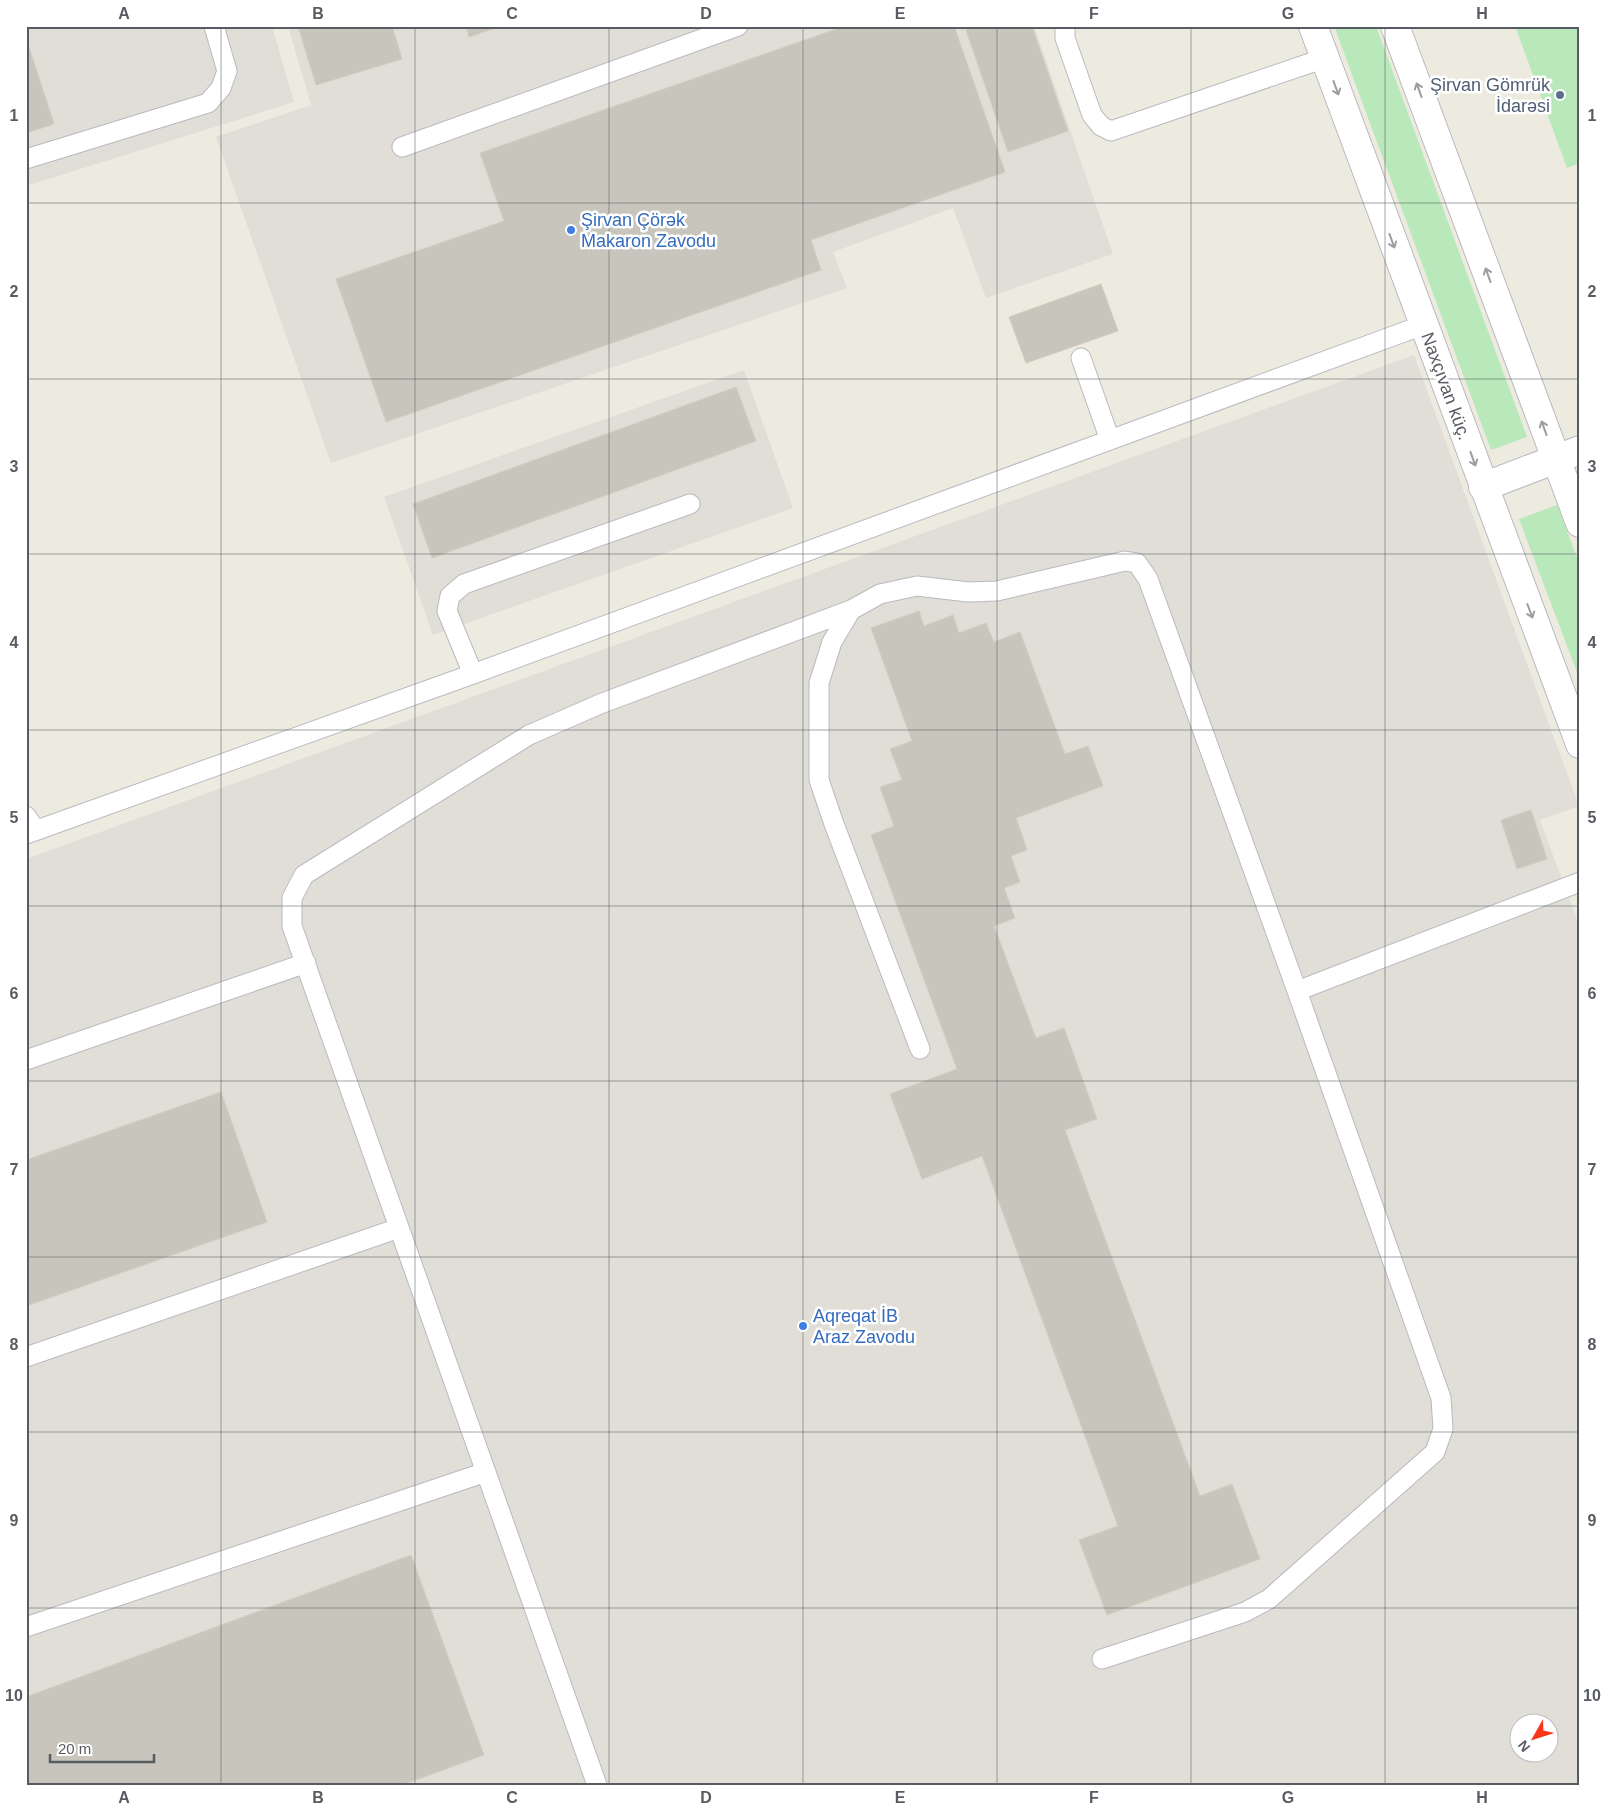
<svg xmlns="http://www.w3.org/2000/svg" width="1606" height="1811" font-family="Arial,sans-serif">
<rect width="100%" height="100%" fill="#edebdf"/>
<!-- industrial -->
<path fill="#e0ded7" fill-rule="evenodd" d="M 26,26 L 272,26 L 294,102 L 26,186 Z
M 288,26 L 1034,26 L 1113,254 L 986,298 L 953,208 L 833,252 L 847,288 L 331,463 L 216,137 L 311,105 Z
M 1414,355 L 1579,806 L 1540,820 L 1580,928 L 1580,1785 L 26,1785 L 26,859 ZM 1518,1724 L 1548,1724 L 1548,1754 L 1518,1754 Z
M 744,370 L 793,508 L 433,635 L 384,497 Z"/>
<!-- green -->
<path fill="#b9e8bb" d="M 1334,26 L 1376,26 L 1527,437 L 1491,450 Z
M 1515,26 L 1580,26 L 1580,163 L 1567,168 Z
M 1557,505 L 1580,565 L 1580,680 L 1519,519 Z"/>
<!-- building -->
<path fill="#c8c5bc" stroke="#d2cdbd" d="M 298,26 L 392,26 L 402,59 L 316,85 Z
M 466,26 L 501,26 L 469,37 Z
M 845,26 L 954,26 L 1005,172 L 811,240 L 821,270 L 386,422 L 336,279 L 504,221 L 480,153 Z
M 976,26 L 1032,26 L 1068,131 L 1008,152 L 966,30 Z
M 26,38 L 54,124 L 26,133 Z
M 1101,284 L 1118,331 L 1026,363 L 1009,317 Z
M 736,387 L 756,441 L 432,558 L 413,504 Z
M 919,611 L 924,626 L 953,615 L 959,633 L 986,623 L 994,642 L 1020,632 L 1065,754 L 1088,746 L 1103,786 L 1016,818 L 1027,850 L 1011,856 L 1020,882 L 1004,888 L 1015,918 L 994,926 L 1036,1038 L 1064,1028 L 1097,1119 L 1065,1130 L 1200,1496 L 1232,1484 L 1260,1559 L 1107,1615 L 1079,1540 L 1118,1526 L 982,1156 L 922,1179 L 890,1094 L 957,1069 L 871,835 L 894,826 L 880,787 L 902,780 L 890,749 L 912,741 L 871,628 Z
M 1531,810 L 1547,859 L 1517,869 L 1501,820 Z
M 221,1092 L 267,1222 L 26,1306 L 26,1160 Z
M 411,1555 L 484,1755 L 402,1785 L 26,1785 L 26,1697 Z"/>
<g fill="none" stroke-linecap="round" stroke-linejoin="round">
<defs>
<path id="service" d="M 1065,26 L 1065,38 L 1092,115 L 1101,126 L 1111,131 L 1325,58
M 402,147 L 738,26
M 26,159 L 208,103 L 221,88 L 227,71 L 214,26
M 1081,358 L 1110,440
M 473,674 L 447,611 L 450,596 L 464,584 L 690,504
M 26,816 L 36,830
M 26,834 L 473,674 L 1423,325
M 1297,991 L 1580,882
M 920,1049 L 834,824 L 819,780 L 819,683 L 832,642 L 851,610 L 880,594 L 917,586 L 968,592 L 997,591 L 1125,561 L 1137,563 L 1148,579 L 1297,991 L 1441,1398 L 1443,1429 L 1435,1452 L 1269,1599 L 1245,1612 L 1102,1659
M 26,1060 L 306,963
M 26,1357 L 399,1228
M 26,1627 L 486,1472
M 597,1785 L 292,926 L 292,898 L 304,875 L 529,735 L 600,704 L 851,610"/>
<path id="tertiary" d="M 1313,26 L 1580,744
M 1395,26 L 1580,523
M 1483,487 L 1580,450"/>
</defs>
<!-- service casing -->
<use href="#service" stroke="#b8bac0" stroke-width="21"/>
<!-- tertiary casing -->
<use href="#tertiary" stroke="#b8bac0" stroke-width="30"/>
<!-- service -->
<use href="#service" stroke="#fff" stroke-width="19"/>
<!-- tertiary -->
<use href="#tertiary" stroke="#fff" stroke-width="28"/>
</g>
<!-- one-way arrows -->
<defs><path id="oneway-shaft" d="M-6 0H5M1.5-3L5.5 0L1.5 3" fill="none" stroke-width="1.6" stroke-linecap="round" stroke-linejoin="round" transform="scale(1.25)"/></defs>
<g stroke="#9b9da1">
<use href="#oneway-shaft" transform="translate(1336 88) rotate(70)"/>
<use href="#oneway-shaft" transform="translate(1419 90) rotate(-110)"/>
<use href="#oneway-shaft" transform="translate(1392 241) rotate(70)"/>
<use href="#oneway-shaft" transform="translate(1488 275) rotate(-110)"/>
<use href="#oneway-shaft" transform="translate(1544 428) rotate(-110)"/>
<use href="#oneway-shaft" transform="translate(1473 459) rotate(70)"/>
<use href="#oneway-shaft" transform="translate(1530 611) rotate(69)"/>
</g>
<!-- grid -->
<path fill="none" stroke="#585c62" stroke-width="1" stroke-opacity="0.55" d="M 221,26 L 221,1785M 415,26 L 415,1785M 609,26 L 609,1785M 803,26 L 803,1785M 997,26 L 997,1785M 1191,26 L 1191,1785M 1385,26 L 1385,1785M 26,203 L 1580,203M 26,379 L 1580,379M 26,554 L 1580,554M 26,730 L 1580,730M 26,906 L 1580,906M 26,1081 L 1580,1081M 26,1257 L 1580,1257M 26,1432 L 1580,1432M 26,1608 L 1580,1608"/>
<!-- markers -->
<circle fill="#5c6f8a" stroke="#fff" stroke-width="2" cx="1560" cy="95" r="5"/>
<g fill="#3f7fe0" stroke="#fff" stroke-width="2">
<circle cx="571" cy="230" r="5"/>
<circle cx="803" cy="1326" r="5"/>
</g>
<g text-anchor="middle" stroke-width="5" stroke-linejoin="round" paint-order="stroke">
<!-- service labels -->
<g font-size="18" fill="#4e5e75" stroke="#fff" text-anchor="end">
<text x="1550" y="91">Şirvan Gömrük<tspan x="1550" dy="21">İdarəsi</tspan></text>
</g>
<!-- shop labels -->
<g font-size="18" fill="#366cbe" stroke="#fff" text-anchor="start">
<text x="581" y="226">Şirvan Çörək<tspan x="581" dy="21">Makaron Zavodu</tspan></text>
<text x="813" y="1322">Aqreqat İB<tspan x="813" dy="21">Araz Zavodu</tspan></text>
</g>
<!-- street labels -->
<g font-size="18" fill="#585c62" stroke="#fff">
<text transform="translate(1446 386) rotate(70)" y="6">Naxçıvan küç.</text>
</g>
</g>
<!-- border -->
<rect width="1606" height="1811" fill="none" stroke="#ffffff" stroke-width="55"/>
<!-- north arrow -->
<g transform="translate(1534 1738) rotate(231)"><circle r="24" fill="#ffffff" stroke="#bcbec0"/>
<path d="M0-4L9 19L0 12L-9 19Z" fill="#f9361a"/>
<text y="-8" font-size="14" font-weight="bold" text-anchor="middle" fill="#585c62">N</text>
</g>
<!-- scale -->
<path d="M50 1754v8h104v-8" fill="none" stroke="#585c62" stroke-width="2.5"/>
<text x="58" y="1754" font-size="15" fill="#585c62" stroke="#ffffff" stroke-width="4" paint-order="stroke">20 m</text>
<rect x="28" y="28" width="1550" height="1756" fill="none" stroke="#585c62" stroke-width="2"/>
<g font-size="16" text-anchor="middle" font-weight="bold" fill="#585c62">
<text x="124" y="19">A</text>
<text x="318" y="19">B</text>
<text x="512" y="19">C</text>
<text x="706" y="19">D</text>
<text x="900" y="19">E</text>
<text x="1094" y="19">F</text>
<text x="1288" y="19">G</text>
<text x="1482" y="19">H</text>
<text x="14" y="121">1</text>
<text x="1592" y="121">1</text>
<text x="14" y="297">2</text>
<text x="1592" y="297">2</text>
<text x="14" y="472">3</text>
<text x="1592" y="472">3</text>
<text x="14" y="648">4</text>
<text x="1592" y="648">4</text>
<text x="14" y="823">5</text>
<text x="1592" y="823">5</text>
<text x="14" y="999">6</text>
<text x="1592" y="999">6</text>
<text x="14" y="1175">7</text>
<text x="1592" y="1175">7</text>
<text x="14" y="1350">8</text>
<text x="1592" y="1350">8</text>
<text x="14" y="1526">9</text>
<text x="1592" y="1526">9</text>
<text x="14" y="1701">10</text>
<text x="1592" y="1701">10</text>
<text x="124" y="1803">A</text>
<text x="318" y="1803">B</text>
<text x="512" y="1803">C</text>
<text x="706" y="1803">D</text>
<text x="900" y="1803">E</text>
<text x="1094" y="1803">F</text>
<text x="1288" y="1803">G</text>
<text x="1482" y="1803">H</text>
</g>
</svg>
